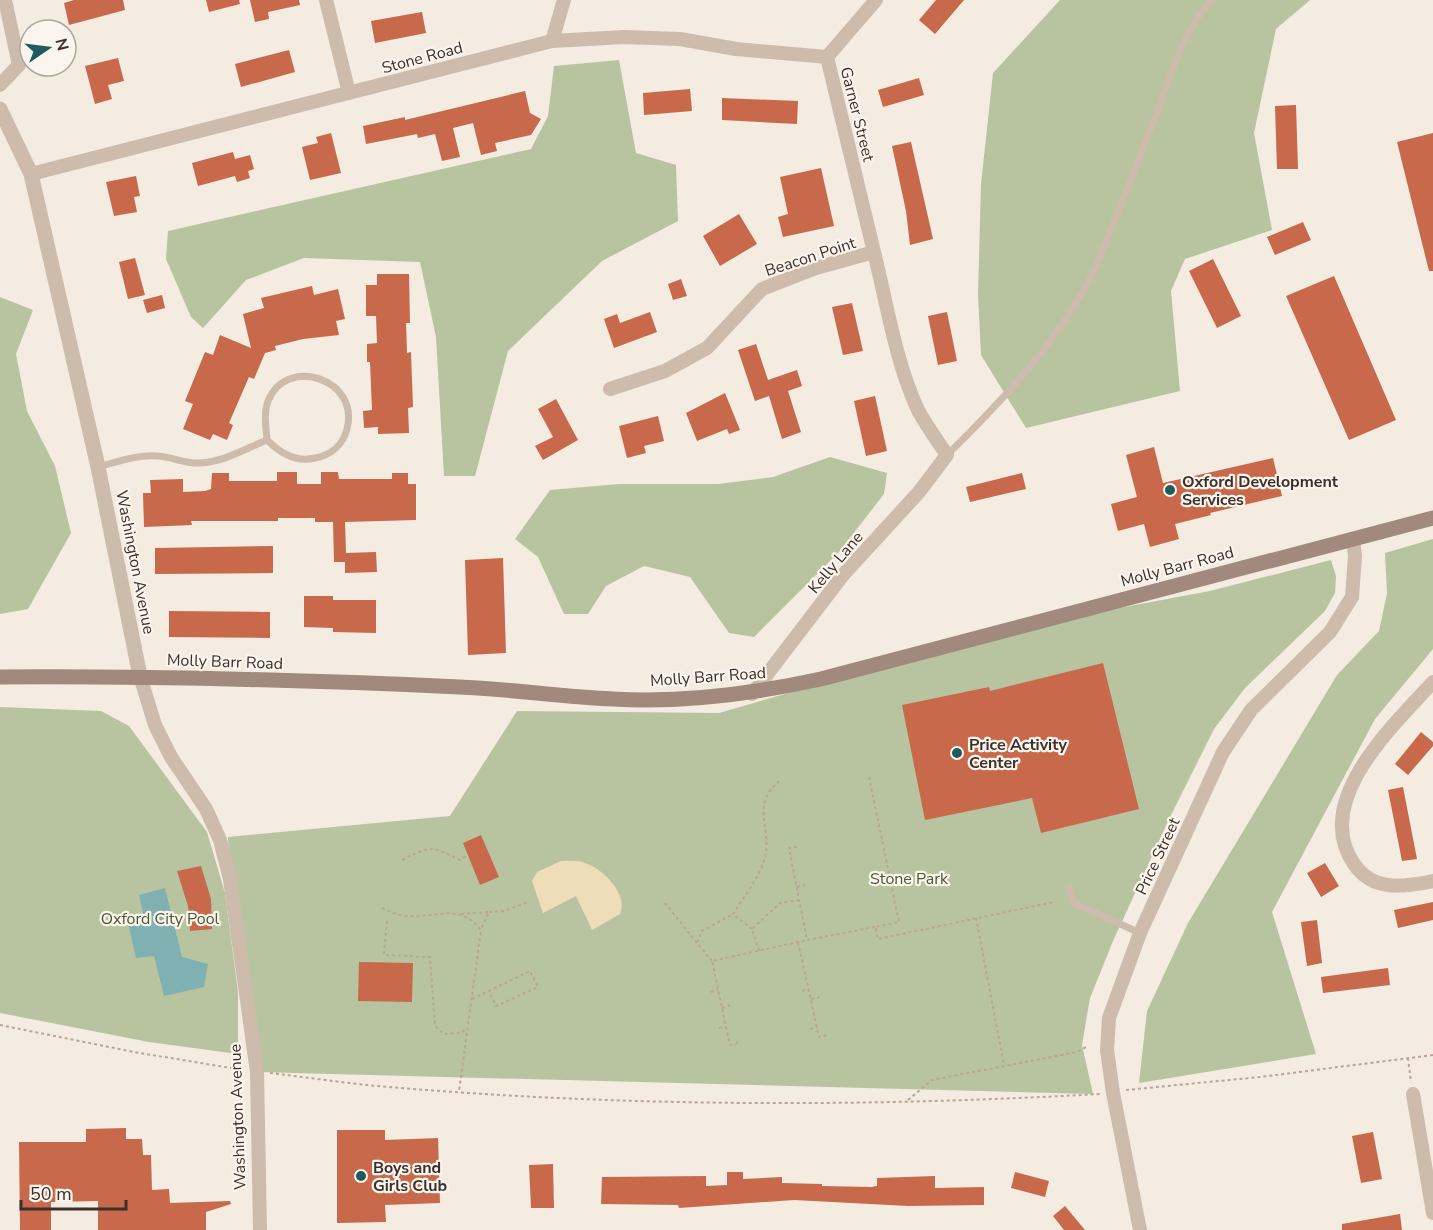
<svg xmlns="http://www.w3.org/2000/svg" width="1433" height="1230" font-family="'Nunito Sans',sans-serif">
<rect width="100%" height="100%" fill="#f4ebe1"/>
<!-- green -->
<path fill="#b8c4a0" d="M 1060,0 L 1310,0 L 1276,29 L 1254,133 L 1272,230 L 1185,259 L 1171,291 L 1180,391 L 1026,428 L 981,355 L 978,295 L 981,184 L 993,73 Z
M 619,60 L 636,153 L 676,165 L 678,221 L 602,261 L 508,351 L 475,476 L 444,476 L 436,337 L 420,262 L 304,258 L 246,280 L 203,328 L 191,317 L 166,259 L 168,231 L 531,149 L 548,116 L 554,66 Z
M 0,297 L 33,310 L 16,354 L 27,411 L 55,466 L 71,533 L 28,609 L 0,614 Z
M 830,457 L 887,473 L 884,494 L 839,552 L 754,637 L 729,633 L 690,577 L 644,566 L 606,586 L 588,614 L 564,614 L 538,557 L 515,539 L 550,490 L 619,484 L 718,484 L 773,477 Z
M 1433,539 L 1433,649 L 1375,719 L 1272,912 L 1316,1054 L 1139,1083 L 1147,1011 L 1188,923 L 1337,675 L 1379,631 L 1387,593 L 1385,553 Z
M 1331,560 L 1336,576 L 1335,593 L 1325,611 L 1245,688 L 1214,729 L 1170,817 L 1113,941 L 1090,998 L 1082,1045 L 1093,1094 L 257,1072 L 230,879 L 228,837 L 450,816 L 517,711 L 719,713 L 1012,628 L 1210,591 Z
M 0,707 L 101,711 L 129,726 L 207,832 L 225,893 L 238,992 L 238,1054 L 149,1042 L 0,1013 Z"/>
<!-- sand -->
<path fill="#efdcb8" d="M 561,861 C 569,861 577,860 585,863 C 602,868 629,894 620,914 L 592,930 L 576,896 L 543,913 L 532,881 L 537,872 Z"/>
<!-- water -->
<path fill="#7fb0b2" d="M 165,888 L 182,957 L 208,964 L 204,987 L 164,996 L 154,956 L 136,958 L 128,923 L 144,917 L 139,895 Z"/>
<!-- building -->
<path fill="#c8694b" d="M 74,0 L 123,0 L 125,10 L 69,25 L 64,3 Z
M 206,0 L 239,0 L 240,4 L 209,12 Z
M 250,0 L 299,0 L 300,5 L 268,12 L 269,19 L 255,22 Z
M 936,0 L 964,0 L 935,34 L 919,20 Z
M 422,12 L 426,33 L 375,43 L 371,21 Z
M 289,50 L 295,72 L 241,87 L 235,64 Z
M 118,58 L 124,81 L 108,85 L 112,99 L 95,104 L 85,66 Z
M 919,78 L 924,95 L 883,107 L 878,90 Z
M 690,89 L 692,111 L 644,115 L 643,93 Z
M 525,91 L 530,113 L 541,119 L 531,135 L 495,143 L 497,151 L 481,155 L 473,123 L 453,128 L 460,157 L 442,161 L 435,134 L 418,138 L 417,134 L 366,144 L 363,126 L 405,117 L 405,120 Z
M 722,98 L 798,101 L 797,124 L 722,120 Z
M 1296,105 L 1298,169 L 1277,169 L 1275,106 Z
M 331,133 L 341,173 L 310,180 L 302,147 L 318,143 L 316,137 Z
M 1433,133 L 1433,271 L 1429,271 L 1397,142 Z
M 911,142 L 933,239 L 910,245 L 906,211 L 892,146 Z
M 233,152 L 235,159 L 250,155 L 254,169 L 248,171 L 250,178 L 237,182 L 235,176 L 198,186 L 192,163 Z
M 821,168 L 834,226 L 783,237 L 778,217 L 788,214 L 780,177 Z
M 136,176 L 140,196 L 134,197 L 137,212 L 114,216 L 106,182 Z
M 739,214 L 757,244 L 720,266 L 703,236 Z
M 1303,222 L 1311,240 L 1275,255 L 1267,237 Z
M 135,258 L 145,295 L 128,299 L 119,262 Z
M 1213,259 L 1241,316 L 1217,328 L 1189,271 Z
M 377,274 L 409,274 L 410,323 L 406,323 L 407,353 L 411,352 L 413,407 L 408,408 L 409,433 L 378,434 L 378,427 L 364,428 L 363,411 L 372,410 L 370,362 L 367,362 L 367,344 L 377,343 L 376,316 L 366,316 L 366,285 L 377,285 Z
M 1334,276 L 1396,420 L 1349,440 L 1286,296 Z
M 681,279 L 687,296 L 673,300 L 668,284 Z
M 312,286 L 314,295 L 338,289 L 345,319 L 336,321 L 339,335 L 303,339 L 275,346 L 276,350 L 265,353 L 254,379 L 249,377 L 229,423 L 233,425 L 227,440 L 213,434 L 210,440 L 183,429 L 193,404 L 185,401 L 205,352 L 213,355 L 220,335 L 251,348 L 243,314 L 264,308 L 261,298 Z
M 162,295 L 165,308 L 147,313 L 143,300 Z
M 852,303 L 863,351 L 843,355 L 832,307 Z
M 650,312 L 657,332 L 614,348 L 604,319 L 617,314 L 620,323 Z
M 947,312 L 957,361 L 938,365 L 928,316 Z
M 756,344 L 768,380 L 797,370 L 802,386 L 788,391 L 801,432 L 782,439 L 769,396 L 755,401 L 738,350 Z
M 725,393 L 740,430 L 729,434 L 727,429 L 697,441 L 686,413 Z
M 875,396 L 887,451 L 866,456 L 854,401 Z
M 556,399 L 578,440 L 543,460 L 535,446 L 553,437 L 538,409 Z
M 658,416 L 664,441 L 644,446 L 646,453 L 627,458 L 619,426 Z
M 1154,447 L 1163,483 L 1273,458 L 1282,496 L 1210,513 L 1211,515 L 1175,524 L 1179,539 L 1150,547 L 1144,524 L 1118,531 L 1111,504 L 1137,497 L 1126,455 Z
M 277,472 L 297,472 L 297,484 L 321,484 L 321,472 L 338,472 L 339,479 L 392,479 L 392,473 L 408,473 L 408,484 L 416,484 L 416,520 L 345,522 L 346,553 L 376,552 L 377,572 L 345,573 L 345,562 L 334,562 L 333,522 L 315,522 L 315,518 L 278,518 L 278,521 L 191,521 L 192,525 L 144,527 L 143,493 L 151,493 L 150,480 L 183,479 L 183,492 L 205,491 L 211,489 L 212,473 L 229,473 L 229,481 L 277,481 Z
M 1022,473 L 1026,489 L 970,502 L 966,487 Z
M 273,546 L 273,573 L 155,574 L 155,548 Z
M 503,558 L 506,653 L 468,655 L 465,560 Z
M 304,596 L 333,596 L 333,600 L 376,600 L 376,633 L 333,632 L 333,628 L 304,627 Z
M 169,611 L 270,612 L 270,638 L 169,637 Z
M 1103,663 L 1139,809 L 1041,833 L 1032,798 L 925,820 L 902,705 L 989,687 L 990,691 Z
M 1421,732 L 1433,742 L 1433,746 L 1408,775 L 1395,764 Z
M 1403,787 L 1417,859 L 1402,861 L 1388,790 Z
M 481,835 L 499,877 L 480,885 L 463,843 Z
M 1325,863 L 1339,886 L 1321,897 L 1307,873 Z
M 201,866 L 211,899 L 212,929 L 190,931 L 188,906 L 177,871 Z
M 1433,902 L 1433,920 L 1398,928 L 1394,910 Z
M 1317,920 L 1322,963 L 1307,966 L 1301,922 Z
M 359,962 L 413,963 L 412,1002 L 358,1001 Z
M 1388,968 L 1390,985 L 1323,993 L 1321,977 Z
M 126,1128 L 126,1139 L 142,1139 L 143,1155 L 151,1155 L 152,1190 L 169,1189 L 170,1203 L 230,1201 L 231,1204 L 206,1212 L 206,1230 L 98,1230 L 98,1201 L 51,1202 L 51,1230 L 20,1230 L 19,1142 L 86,1142 L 86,1129 Z
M 337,1130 L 385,1130 L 385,1140 L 438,1138 L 440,1203 L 385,1205 L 386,1222 L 337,1223 Z
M 1373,1132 L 1382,1179 L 1361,1183 L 1352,1136 Z
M 553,1164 L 554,1208 L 531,1208 L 529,1165 Z
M 727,1172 L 743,1172 L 743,1179 L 782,1177 L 782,1183 L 822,1184 L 822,1186 L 871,1187 L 877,1186 L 877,1178 L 935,1176 L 935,1188 L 984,1187 L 984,1205 L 908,1206 L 794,1200 L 679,1208 L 678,1205 L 601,1204 L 602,1177 L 706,1176 L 706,1186 L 727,1185 Z
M 1015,1172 L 1049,1181 L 1045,1197 L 1011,1188 Z
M 1065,1206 L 1085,1230 L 1064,1230 L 1053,1216 Z
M 1400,1214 L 1402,1230 L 1342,1230 L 1342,1224 Z"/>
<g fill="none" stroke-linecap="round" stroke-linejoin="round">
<!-- path -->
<path stroke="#b9a596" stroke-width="2" stroke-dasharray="3 3" stroke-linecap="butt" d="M 869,777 L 899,922 L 875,927 L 878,939 L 1054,902
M 797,847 L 789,848 L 807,940 L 875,927
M 402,860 C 432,845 431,846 460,860 L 467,855
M 797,887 L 805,885
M 665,903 L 697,943
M 382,908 C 389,911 397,915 405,916 C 435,919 459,902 481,930 L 459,1091
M 489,912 L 504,911 L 528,902
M 461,914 L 489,912 L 481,929
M 976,918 L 1004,1065
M 387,921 L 384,955 L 430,957 L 435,1026 L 444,1034 L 460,1033 L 468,1028
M 752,929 L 733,914 C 743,898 758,879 764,861 C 774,829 748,805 781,780
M 798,942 L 819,1037 L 828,1035
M 759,951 L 752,929 L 780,903 L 800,900
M 712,961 L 697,943 L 702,931 L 733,914
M 802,991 L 809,989
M 711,992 L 718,990
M 472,999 L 530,971 L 538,987 L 496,1006 L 489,991
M 811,999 L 820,997
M 722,1008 L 730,1005
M 0,1025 L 134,1052 L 243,1070
M 719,1028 L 726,1027
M 810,1029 L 817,1027
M 738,1043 L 730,1045 L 712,961 L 807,940
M 1408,1058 L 1411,1082
M 270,1073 C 313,1078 357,1085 401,1088 C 633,1107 867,1107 1100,1094
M 1126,1090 L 1260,1077 L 1433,1055
M 908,1100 L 932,1080 L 1077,1052 L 1086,1047"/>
<!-- service -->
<path stroke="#cdbbac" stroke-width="7" d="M 947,455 C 998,405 1064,336 1094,270 C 1117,218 1137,163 1158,110 C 1171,74 1184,28 1212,0
M 98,467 C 117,462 138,454 158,456 C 173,457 185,464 200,463 C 223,462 245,449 267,440 C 280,453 296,463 315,458 C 331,455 343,445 347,429 C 360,379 288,356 269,399 C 263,412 266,427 267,440
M 1069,888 L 1074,903 L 1140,933"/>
<!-- minor -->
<path stroke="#cdbbac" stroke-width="14" d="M 326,0 L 349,93
M 552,41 L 564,0
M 0,85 L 19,65 L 5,0
M 31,174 L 552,41 L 624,37 L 680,39 L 736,49 L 827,57
M 874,252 L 827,57 L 876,0
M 610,389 L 665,371 L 707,348 L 762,289 L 816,268 L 874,252 C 887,304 895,359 917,408 C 925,424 937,440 947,455 L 919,492 L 843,575 L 752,694
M 140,676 L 155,725 L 171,757 L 206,809 L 220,840 L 230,879 L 257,1072 L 260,1230
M 1433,682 C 1393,726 1311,801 1354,864 C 1373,892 1404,887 1433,881
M 1413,1094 L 1433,1213
M 1140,1230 L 1113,1093 L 1107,1050 L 1109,1018 L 1140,933 L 1223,752 L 1251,710 L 1330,632 L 1352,597 L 1355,556 L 1353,539"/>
<!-- tertiary -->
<path stroke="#cdbbac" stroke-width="15" d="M 0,109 L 31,174 L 98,467 L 140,676"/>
<!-- secondary -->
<path stroke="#a18a7d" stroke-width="15" d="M 0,677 C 153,676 306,680 459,687 C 511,689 562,697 613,699 C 684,703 752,694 821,679 L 1433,518"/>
</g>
<!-- markers -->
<g fill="#1f5a5e" stroke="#fbf5ee" stroke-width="2">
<circle cx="1170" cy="490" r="6"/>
<circle cx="957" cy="753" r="6"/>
<circle cx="361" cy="1176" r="6"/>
</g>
<g text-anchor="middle" stroke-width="4.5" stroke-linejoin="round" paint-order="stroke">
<!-- street labels -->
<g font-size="16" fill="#3b302b" stroke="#fbf5ee">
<text transform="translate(422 57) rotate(-15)" y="6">Stone Road</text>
<text transform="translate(858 114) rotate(76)" y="6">Garner Street</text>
<text transform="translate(810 256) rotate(-18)" y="6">Beacon Point</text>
<text transform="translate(136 562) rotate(79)" y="6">Washington Avenue</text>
<text transform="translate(835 562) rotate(-50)" y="6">Kelly Lane</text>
<text transform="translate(1177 566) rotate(-15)" y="6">Molly Barr Road</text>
<text transform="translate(225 661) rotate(2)" y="6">Molly Barr Road</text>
<text transform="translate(708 676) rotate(-4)" y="6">Molly Barr Road</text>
<text transform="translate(1157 856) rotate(-65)" y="6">Price Street</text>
<text transform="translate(237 1117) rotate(-92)" y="6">Washington Avenue</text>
</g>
<!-- poi labels -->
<g font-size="16" font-weight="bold" fill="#3b302b" stroke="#fbf5ee" text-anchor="start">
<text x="1182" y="487">Oxford Development<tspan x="1182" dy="18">Services</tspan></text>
<text x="969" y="750">Price Activity<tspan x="969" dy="18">Center</tspan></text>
<text x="373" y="1173">Boys and<tspan x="373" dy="18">Girls Club</tspan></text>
</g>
<!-- park labels -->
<g font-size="16" fill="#4a5a2e" stroke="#fbf5ee">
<text x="909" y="884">Stone Park</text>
<text x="160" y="924">Oxford City Pool</text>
</g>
</g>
<!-- north arrow -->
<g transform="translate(48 48) rotate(76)"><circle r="28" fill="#fbf5ee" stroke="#aea6a0" stroke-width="1.5"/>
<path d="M0-4.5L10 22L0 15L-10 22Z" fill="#1f5a5e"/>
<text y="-9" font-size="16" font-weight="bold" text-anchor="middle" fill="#3b302b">N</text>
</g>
<!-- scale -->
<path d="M21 1200v9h105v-9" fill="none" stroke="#3b302b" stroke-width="3"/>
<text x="30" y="1200" font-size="18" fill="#3b302b" stroke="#fbf5ee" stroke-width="4.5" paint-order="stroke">50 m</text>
</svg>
